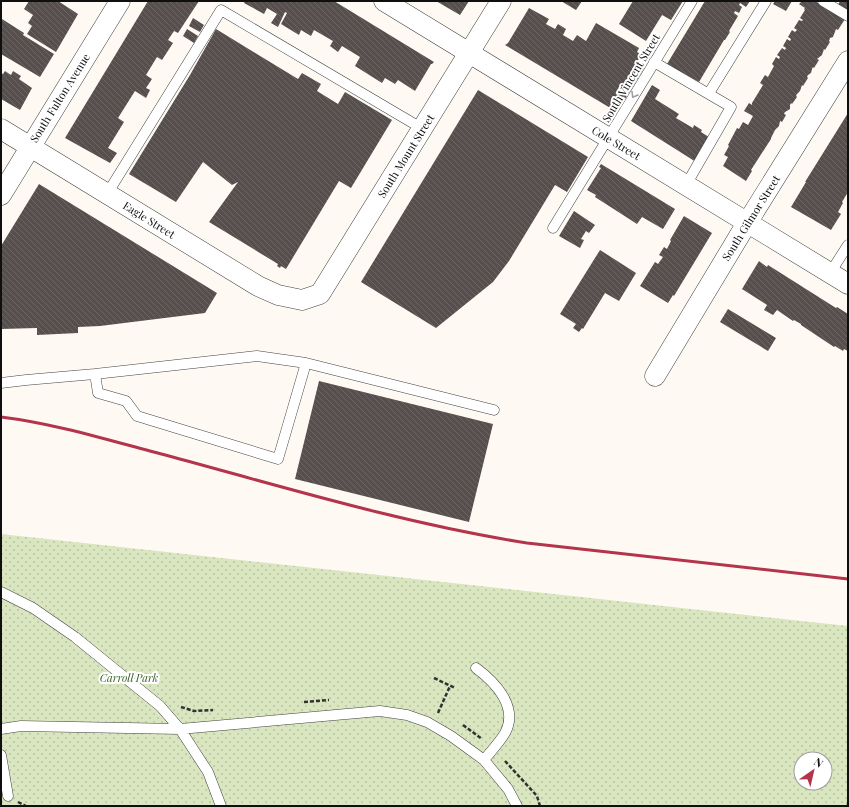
<svg xmlns="http://www.w3.org/2000/svg" width="849" height="807" font-family="'Playfair Display',serif">
<defs>
<pattern id="green-dots" width="8" height="8" patternUnits="userSpaceOnUse"><rect width="8" height="8" fill="#d9e6bf"/><path d="M2 2h.1M6 6h.1" fill="none" stroke="#b9c4a3" stroke-width="1.8" stroke-linecap="round"/></pattern>
<pattern id="building-back-hatch" width="6" height="6" patternUnits="userSpaceOnUse"><rect width="6" height="6" fill="#574f4d"/><path d="M-1 5l2 2M0 0l6 6M5-1l2 2" fill="none" stroke="#6a6462"/></pattern>
</defs>
<rect width="100%" height="100%" fill="#fefaf3"/>
<!-- green -->
<path fill="url(#green-dots)" fill-rule="evenodd" d="M 1,534 L 848,626 L 848,806 L 1,806 ZM 801,759 L 825,759 L 825,783 L 801,783 Z"/>
<!-- building -->
<path fill="url(#building-back-hatch)" d="M 29,1 L 58,1 L 78,14 L 56,52 L 27,34 L 32,26 L 28,23 L 33,15 L 24,9 Z
M 148,1 L 199,1 L 178,33 L 174,31 L 168,40 L 173,43 L 162,60 L 157,57 L 146,75 L 152,79 L 146,88 L 150,90 L 146,98 L 135,91 L 118,118 L 124,122 L 108,148 L 117,153 L 110,163 L 65,138 Z
M 245,1 L 334,1 L 434,62 L 432,64 L 431,64 L 415,91 L 398,80 L 395,84 L 385,78 L 382,83 L 355,66 L 360,57 L 342,46 L 338,52 L 330,46 L 333,41 L 314,30 L 311,36 L 301,30 L 299,35 L 281,24 L 287,13 L 285,12 L 278,27 L 271,23 L 277,14 L 267,8 L 264,14 L 244,3 Z
M 436,1 L 469,1 L 460,15 Z
M 561,1 L 582,1 L 576,10 Z
M 633,1 L 683,1 L 671,20 L 662,15 L 646,41 L 619,24 Z
M 705,1 L 750,1 L 746,7 L 740,3 L 739,5 L 742,7 L 739,13 L 735,11 L 734,13 L 738,16 L 729,31 L 730,32 L 725,40 L 724,40 L 699,82 L 667,64 Z
M 775,1 L 792,1 L 786,11 L 773,4 Z
M 802,1 L 815,1 L 845,19 L 838,30 L 836,29 L 833,37 L 830,38 L 829,41 L 830,42 L 825,50 L 824,49 L 822,55 L 817,59 L 819,60 L 814,68 L 813,67 L 812,69 L 811,73 L 808,75 L 807,77 L 808,78 L 803,86 L 802,85 L 800,91 L 797,94 L 796,96 L 797,97 L 792,104 L 791,103 L 790,105 L 790,109 L 785,112 L 784,114 L 786,115 L 782,122 L 780,121 L 779,126 L 775,130 L 771,138 L 771,139 L 751,170 L 752,171 L 746,181 L 723,166 L 728,157 L 724,155 L 729,146 L 728,145 L 737,128 L 739,129 L 743,122 L 748,125 L 753,116 L 744,111 L 749,103 L 752,105 L 752,103 L 763,85 L 760,83 L 765,75 L 768,77 L 774,66 L 772,64 L 776,57 L 779,59 L 780,57 L 777,55 L 782,48 L 785,50 L 786,48 L 783,46 L 787,39 L 790,41 L 791,39 L 788,37 L 792,30 L 795,32 L 797,30 L 794,28 L 799,20 L 802,21 L 803,20 L 800,18 L 805,10 L 804,9 L 805,8 L 799,4 Z
M 840,1 L 848,1 L 847,11 L 838,5 Z
M 529,8 L 549,19 L 546,24 L 555,29 L 558,24 L 566,29 L 563,35 L 573,41 L 577,35 L 586,41 L 596,23 L 639,48 L 637,52 L 642,55 L 637,64 L 644,68 L 617,112 L 505,45 L 508,43 Z
M 193,18 L 204,25 L 200,32 L 189,26 Z
M 2,19 L 24,33 L 23,35 L 54,54 L 40,77 L 1,54 Z
M 187,29 L 198,36 L 194,43 L 183,36 Z
M 216,29 L 298,79 L 302,73 L 321,84 L 317,91 L 338,104 L 345,92 L 392,120 L 351,188 L 339,181 L 286,269 L 281,266 L 280,268 L 277,266 L 278,264 L 209,222 L 238,182 L 232,185 L 203,162 L 176,202 L 129,174 L 190,75 Z
M 5,71 L 11,75 L 13,71 L 21,76 L 19,79 L 32,88 L 20,110 L 1,99 L 1,73 L 3,74 Z
M 652,85 L 660,90 L 655,99 L 679,114 L 676,118 L 693,128 L 694,125 L 702,130 L 701,132 L 709,137 L 696,162 L 631,121 Z
M 478,90 L 588,157 L 567,192 L 555,185 L 509,261 L 493,282 L 436,328 L 361,282 Z
M 848,113 L 848,192 L 842,202 L 843,203 L 838,212 L 841,214 L 831,230 L 791,207 L 806,182 L 805,182 Z
M 601,164 L 675,209 L 663,229 L 642,217 L 637,224 L 595,197 L 596,195 L 587,190 L 601,168 L 599,167 Z
M 39,184 L 217,293 L 205,313 L 100,326 L 78,327 L 78,333 L 37,335 L 37,328 L 1,329 L 1,246 Z
M 574,211 L 595,225 L 589,233 L 586,231 L 581,239 L 584,240 L 580,248 L 559,236 Z
M 684,216 L 712,233 L 674,296 L 673,295 L 668,303 L 640,286 L 655,262 L 658,264 L 663,257 L 659,255 L 664,247 L 667,249 L 671,241 L 670,240 Z
M 600,250 L 636,273 L 619,301 L 605,293 L 583,329 L 582,328 L 579,332 L 573,328 L 576,324 L 560,314 Z
M 759,261 L 767,267 L 768,265 L 836,308 L 837,307 L 848,314 L 848,351 L 844,349 L 843,351 L 835,346 L 834,347 L 801,325 L 801,324 L 794,320 L 793,321 L 777,310 L 773,315 L 764,310 L 767,305 L 742,289 Z
M 728,309 L 776,338 L 768,351 L 720,322 Z
M 319,381 L 493,424 L 469,522 L 295,479 Z"/>
<g fill="none" stroke-linecap="round" stroke-linejoin="round">
<defs>
<path id="service" d="M 823,1 L 848,16
M 654,62 L 731,107 L 686,185
M 709,93 L 766,1
M 107,194 L 221,10 L 423,129
M 553,228 L 692,1
M 830,273 L 848,245
M 95,374 L 98,393 L 126,401 L 137,416 L 278,459 L 306,363
M 1,383 L 26,380 L 95,374 L 257,356 L 306,363 L 494,410
M 1,592 L 33,608 L 75,637 L 160,706 L 180,729 L 208,772 L 221,806
M 476,668 C 495,682 519,707 505,733 C 499,743 491,751 484,760
M 1,729 L 21,726 L 180,729 L 380,711 L 407,715 L 427,722 L 451,736 L 484,760 L 508,789 L 517,806
M 1,755 L 8,796"/>
<path id="minor" d="M 384,1 L 848,284
M 1,129 L 258,286 L 278,295 L 302,300 L 320,294 L 501,1
M 1,195 L 120,1
M 655,376 L 747,223 L 848,61"/>
</defs>
<!-- service casing -->
<use href="#service" stroke="#424242" stroke-width="11"/>
<!-- minor casing -->
<use href="#minor" stroke="#424242" stroke-width="21"/>
<!-- path -->
<path stroke="#313131" stroke-width="2.5" stroke-dasharray="4 2" stroke-linecap="butt" d="M 434,678 L 455,688
M 304,702 L 329,700
M 181,707 L 194,711 L 213,710
M 438,713 L 450,686
M 463,725 L 482,739
M 505,761 L 537,796 L 540,806
M 18,802 L 26,806
M 848,806 L 848,802"/>
<!-- service -->
<use href="#service" stroke="#fff" stroke-width="10"/>
<!-- minor -->
<use href="#minor" stroke="#fff" stroke-width="20"/>
<!-- rail -->
<path stroke="#b3344b" stroke-width="3" d="M 1,417 C 58,424 114,442 169,456 C 287,488 406,524 527,543 L 848,579"/>
</g>
<!-- one-way arrows -->
<defs><path id="oneway-chevron" d="M-2-3.5L2.5 0L-2 3.5" fill="none" stroke-width="1.6" stroke-linecap="round" stroke-linejoin="round"/></defs>
<use stroke="#9f9f9f" href="#oneway-chevron" transform="translate(634 95) rotate(121)"/>
<g text-anchor="middle" stroke-width="4" stroke-linejoin="round" paint-order="stroke">
<!-- street labels -->
<g font-size="11" fill="#0f0f0f" stroke="#fff">
<text transform="translate(631 78) rotate(-59)" y="4">South Vincent Street</text>
<text transform="translate(60 98) rotate(-58)" y="4">South Fulton Avenue</text>
<text transform="translate(616 143) rotate(31)" y="4">Cole Street</text>
<text transform="translate(406 156) rotate(-58)" y="4">South Mount Street</text>
<text transform="translate(751 218) rotate(-58)" y="4">South Gilmor Street</text>
<text transform="translate(149 220) rotate(32)" y="4">Eagle Street</text>
</g>
<!-- park labels -->
<g font-size="11" font-style="italic" fill="#3a6225" stroke="#fff">
<text x="129" y="682">Carroll Park</text>
</g>
</g>
<!-- border -->
<rect width="849" height="807" fill="none" stroke="#0f0f0f" stroke-width="4"/>
<!-- north arrow -->
<g transform="translate(813 771) rotate(34)"><circle r="19" fill="#ffffff" stroke="#9f9f9f"/>
<path d="M0-3L7 15L0 10L-7 15Z" fill="#b3344b"/>
<text y="-6" font-size="11" font-weight="bold" text-anchor="middle" fill="#0f0f0f">N</text>
</g>
</svg>
